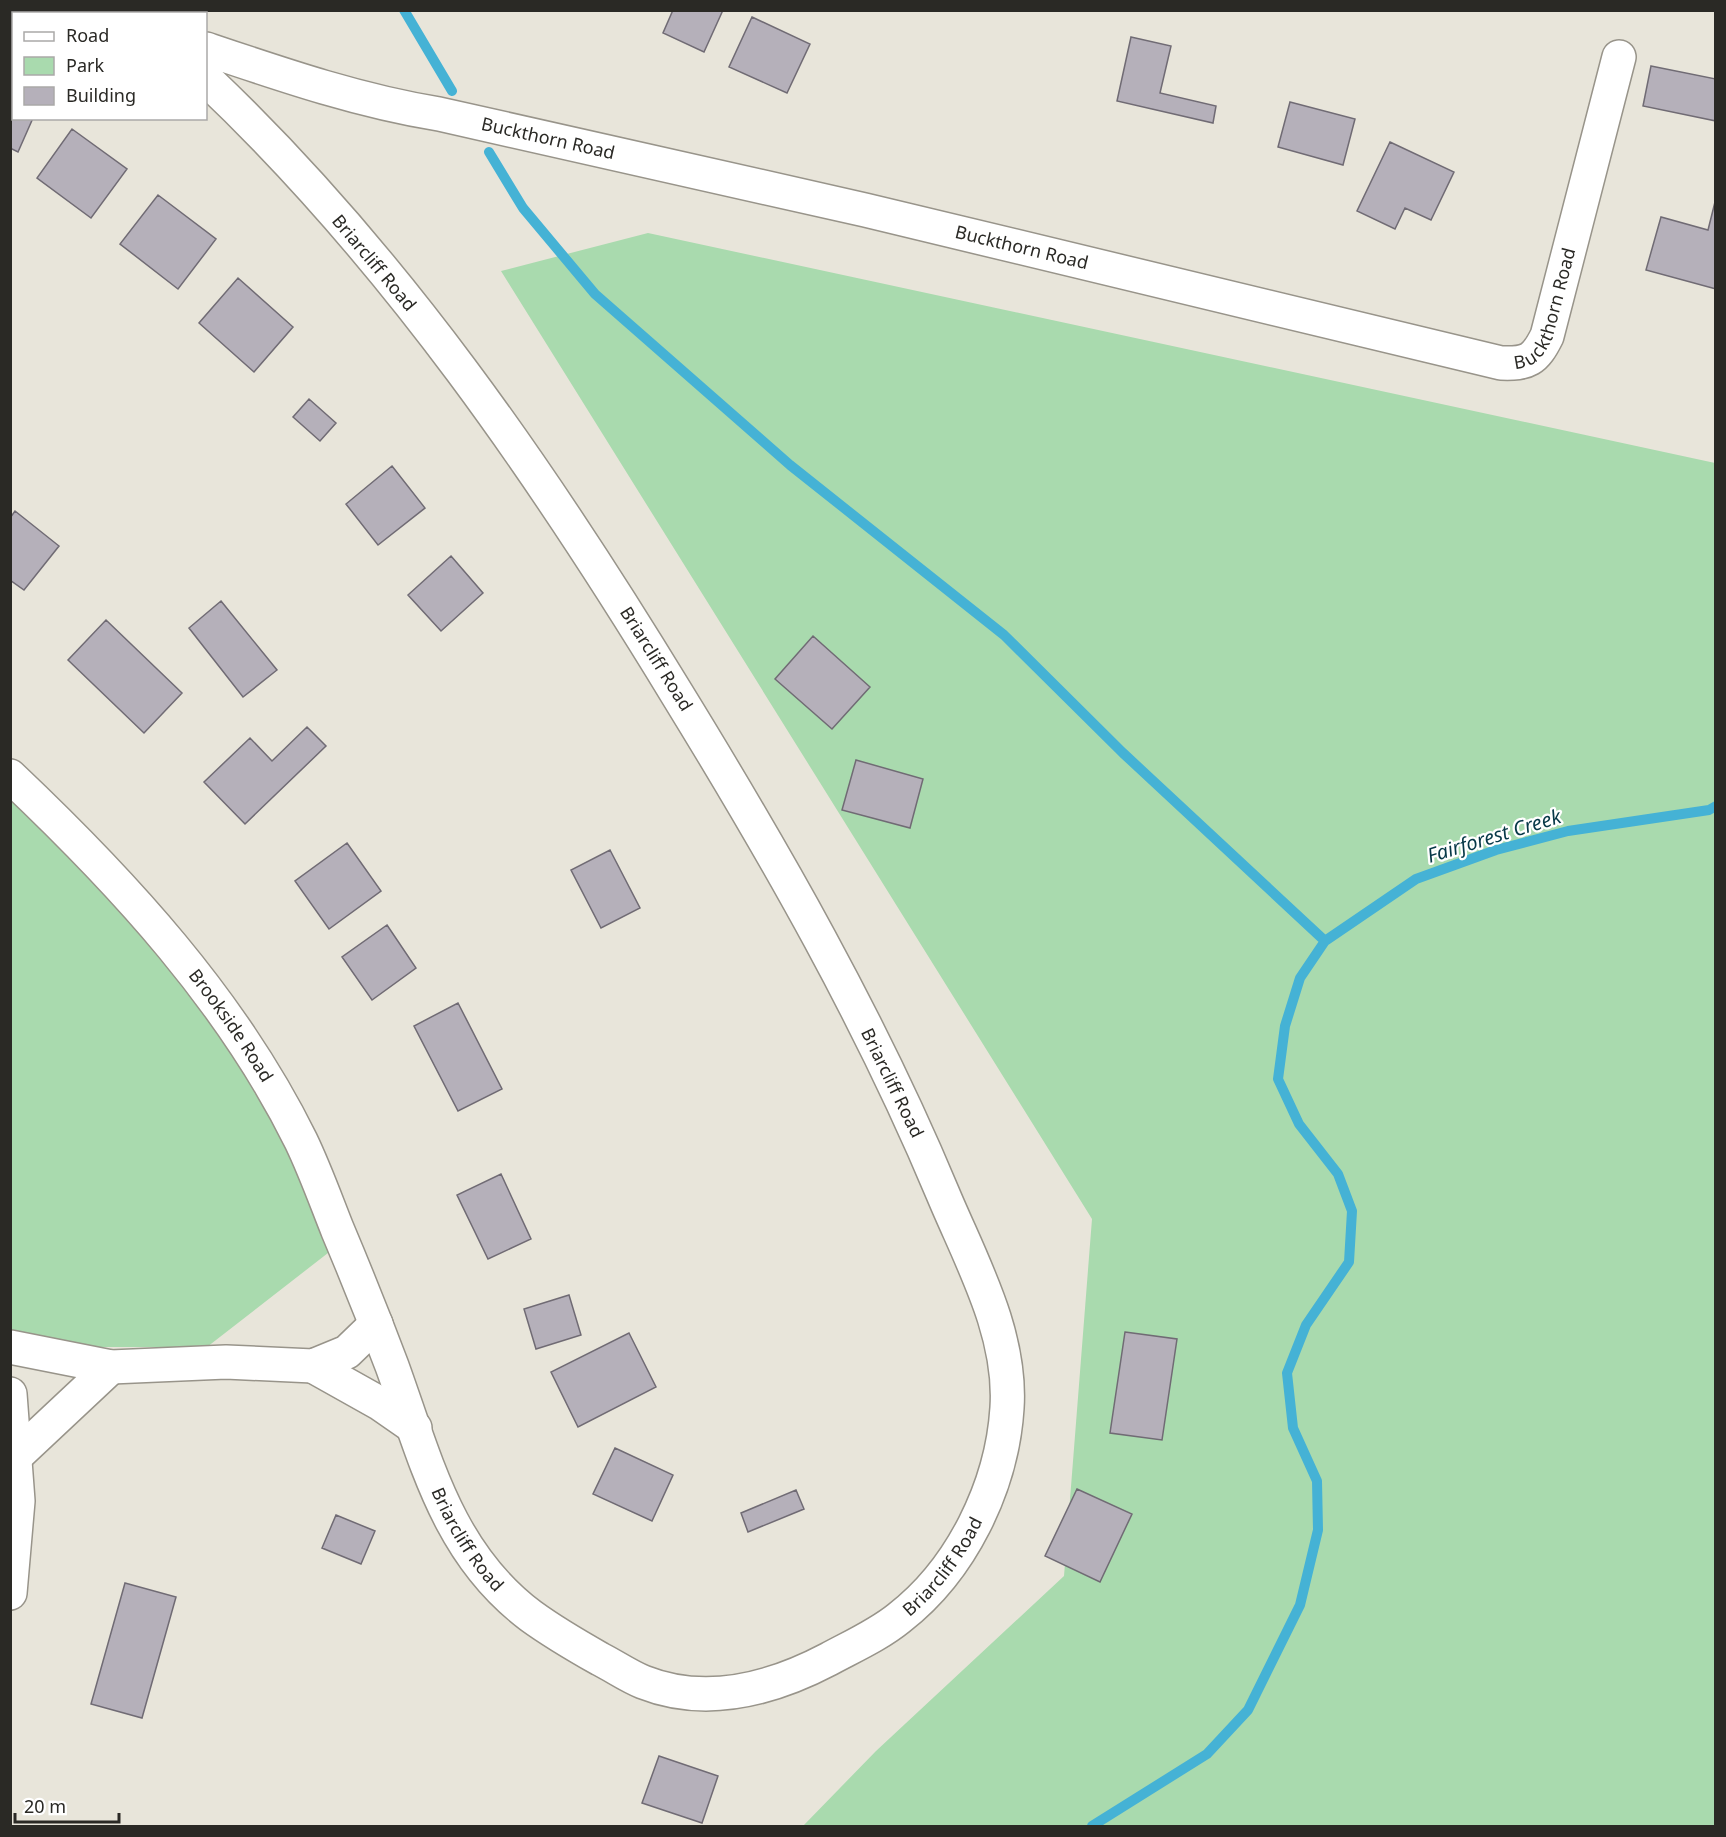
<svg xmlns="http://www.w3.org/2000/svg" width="1726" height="1837" font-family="'Noto Sans',sans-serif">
<rect width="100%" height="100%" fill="#e8e5da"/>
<!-- green -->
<path fill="#a9daae" d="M 648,233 L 1715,463 L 1715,1826 L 803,1826 L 876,1751 L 1064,1576 L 1092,1219 L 501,271 Z
M 10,780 L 197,977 L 346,1239 L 207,1347 L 11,1347 Z"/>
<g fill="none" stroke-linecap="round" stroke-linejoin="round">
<!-- stream -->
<path stroke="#45b2d5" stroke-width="10" d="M 404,10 L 452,91
M 489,152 L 523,208 L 595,294 L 790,465 L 1004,635 L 1123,753 L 1325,941
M 1092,1826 L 1207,1754 L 1248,1710 L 1300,1605 L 1318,1530 L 1317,1481 L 1293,1428 L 1287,1373 L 1306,1325 L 1349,1262 L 1352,1211 L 1338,1174 L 1299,1124 L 1278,1079 L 1285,1026 L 1300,978 L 1325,941 L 1416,879 L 1496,850 L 1568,831 L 1709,810 L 1716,806"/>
</g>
<!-- building -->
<path fill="#b5b0ba" stroke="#706b74" stroke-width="1.5" d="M 673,10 L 723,10 L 704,52 L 663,33 Z
M 752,17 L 810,44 L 787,93 L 729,67 Z
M 1131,37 L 1171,46 L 1160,93 L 1216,106 L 1213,123 L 1117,101 Z
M 1651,66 L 1716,79 L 1716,121 L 1643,106 Z
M 10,91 L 14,92 L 14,118 L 33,118 L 18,152 L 10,148 Z
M 1290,102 L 1355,119 L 1343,165 L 1278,147 Z
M 72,129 L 127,169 L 91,218 L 37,178 Z
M 1390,142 L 1454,172 L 1431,220 L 1405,208 L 1395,229 L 1357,211 Z
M 158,195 L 216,239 L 178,289 L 120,244 Z
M 1715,202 L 1716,289 L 1646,270 L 1661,217 L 1708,230 Z
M 238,278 L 293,327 L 254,372 L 199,323 Z
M 309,399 L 336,423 L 320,441 L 293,417 Z
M 392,466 L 425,508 L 378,545 L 346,504 Z
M 15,511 L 59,546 L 24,590 L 10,580 L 10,518 Z
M 451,556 L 483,593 L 441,631 L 408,595 Z
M 221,601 L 277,670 L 243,697 L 189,628 Z
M 106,620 L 182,693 L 144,733 L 68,660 Z
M 813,636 L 870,687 L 832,729 L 775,679 Z
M 307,727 L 326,746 L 245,824 L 204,782 L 250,738 L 272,761 Z
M 856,760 L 923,779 L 910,828 L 842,810 Z
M 347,843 L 381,891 L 329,929 L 295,881 Z
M 610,850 L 640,908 L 601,928 L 571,870 Z
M 387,925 L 416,968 L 372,1000 L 342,957 Z
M 458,1003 L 502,1089 L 458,1111 L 414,1026 Z
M 501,1174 L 531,1239 L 488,1259 L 457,1195 Z
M 569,1295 L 581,1335 L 536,1349 L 524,1309 Z
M 1125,1332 L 1177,1339 L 1162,1440 L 1110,1433 Z
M 629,1333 L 656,1387 L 578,1427 L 551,1372 Z
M 615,1448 L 673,1475 L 652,1521 L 593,1494 Z
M 1077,1489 L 1132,1514 L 1100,1582 L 1045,1556 Z
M 796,1490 L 804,1509 L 748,1532 L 741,1513 Z
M 336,1515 L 375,1531 L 361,1564 L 322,1548 Z
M 125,1583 L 176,1597 L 142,1718 L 91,1704 Z
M 659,1756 L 718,1776 L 702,1823 L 642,1803 Z"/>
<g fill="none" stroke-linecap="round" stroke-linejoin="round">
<defs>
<g id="minor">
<path d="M 127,10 L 131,14"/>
<path id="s1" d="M 206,49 C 283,75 359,101 439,114 L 865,210 L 1501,363 C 1528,364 1535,360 1547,336 L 1619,57"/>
<path id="s2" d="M 10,776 C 123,883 232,1001 301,1141 C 315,1170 326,1201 338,1231 C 357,1276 375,1321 392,1366 C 426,1460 447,1553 531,1616 C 553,1632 577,1646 600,1659 C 614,1666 628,1676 643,1682 C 706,1707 772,1689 829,1659 C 853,1646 878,1635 899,1618 C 961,1570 1002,1487 1007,1408 C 1012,1333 971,1261 943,1194 C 870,1019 776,855 677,694 C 543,474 394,257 206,79"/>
<path d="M 10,1347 L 111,1367 L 226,1362 L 313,1366 L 347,1352 L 376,1324"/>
<path d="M 313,1366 L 379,1403 L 415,1428"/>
<path d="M 10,1394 L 18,1501 L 10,1593"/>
<path d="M 15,1457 L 111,1367"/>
</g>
</defs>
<!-- minor casing -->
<use href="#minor" stroke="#98948a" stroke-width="36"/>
<!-- minor -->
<use href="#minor" stroke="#fff" stroke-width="33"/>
</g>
<g text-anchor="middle" stroke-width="4.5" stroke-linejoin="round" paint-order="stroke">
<!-- street labels -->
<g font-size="18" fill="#2a2925" stroke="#fff">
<text dy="6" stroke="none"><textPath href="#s1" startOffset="354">Buckthorn Road</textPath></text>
<text dy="6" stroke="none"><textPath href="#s1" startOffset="840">Buckthorn Road</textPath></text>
<text transform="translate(374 263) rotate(50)" y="6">Briarcliff Road</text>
<text dy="6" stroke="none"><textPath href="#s1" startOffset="1414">Buckthorn Road</textPath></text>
<text transform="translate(656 659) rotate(58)" y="6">Briarcliff Road</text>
<text dy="6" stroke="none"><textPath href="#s2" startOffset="334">Brookside Road</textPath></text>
<text transform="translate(892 1083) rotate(64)" y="6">Briarcliff Road</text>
<text dy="6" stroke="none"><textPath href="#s2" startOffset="902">Briarcliff Road</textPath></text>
<text dy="6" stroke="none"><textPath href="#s2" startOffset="1476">Briarcliff Road</textPath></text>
</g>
<!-- water labels -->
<g font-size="20" font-style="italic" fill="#063847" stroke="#fff">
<text transform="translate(1494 836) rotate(-17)" y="7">Fairforest Creek</text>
</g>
</g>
<!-- border -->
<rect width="1726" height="1837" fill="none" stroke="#2a2925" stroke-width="24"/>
<!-- legend -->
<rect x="12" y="12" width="195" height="108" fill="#ffffff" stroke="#aaa9a8" stroke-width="1.5"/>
<rect x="24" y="32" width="30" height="9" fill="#ffffff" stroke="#aaa9a8" stroke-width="1.5"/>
<text x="66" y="42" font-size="18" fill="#2a2925">Road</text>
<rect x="24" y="57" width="30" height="18" fill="#a9daae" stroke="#aaa9a8" stroke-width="1.5"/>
<text x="66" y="72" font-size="18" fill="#2a2925">Park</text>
<rect x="24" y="87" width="30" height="18" fill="#b5b0ba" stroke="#aaa9a8" stroke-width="1.5"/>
<text x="66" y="102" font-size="18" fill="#2a2925">Building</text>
<!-- scale -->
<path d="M15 1813v9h104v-9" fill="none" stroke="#2a2925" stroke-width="3"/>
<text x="24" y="1813" font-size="18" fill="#2a2925" stroke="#ffffff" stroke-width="4.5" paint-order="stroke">20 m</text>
</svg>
